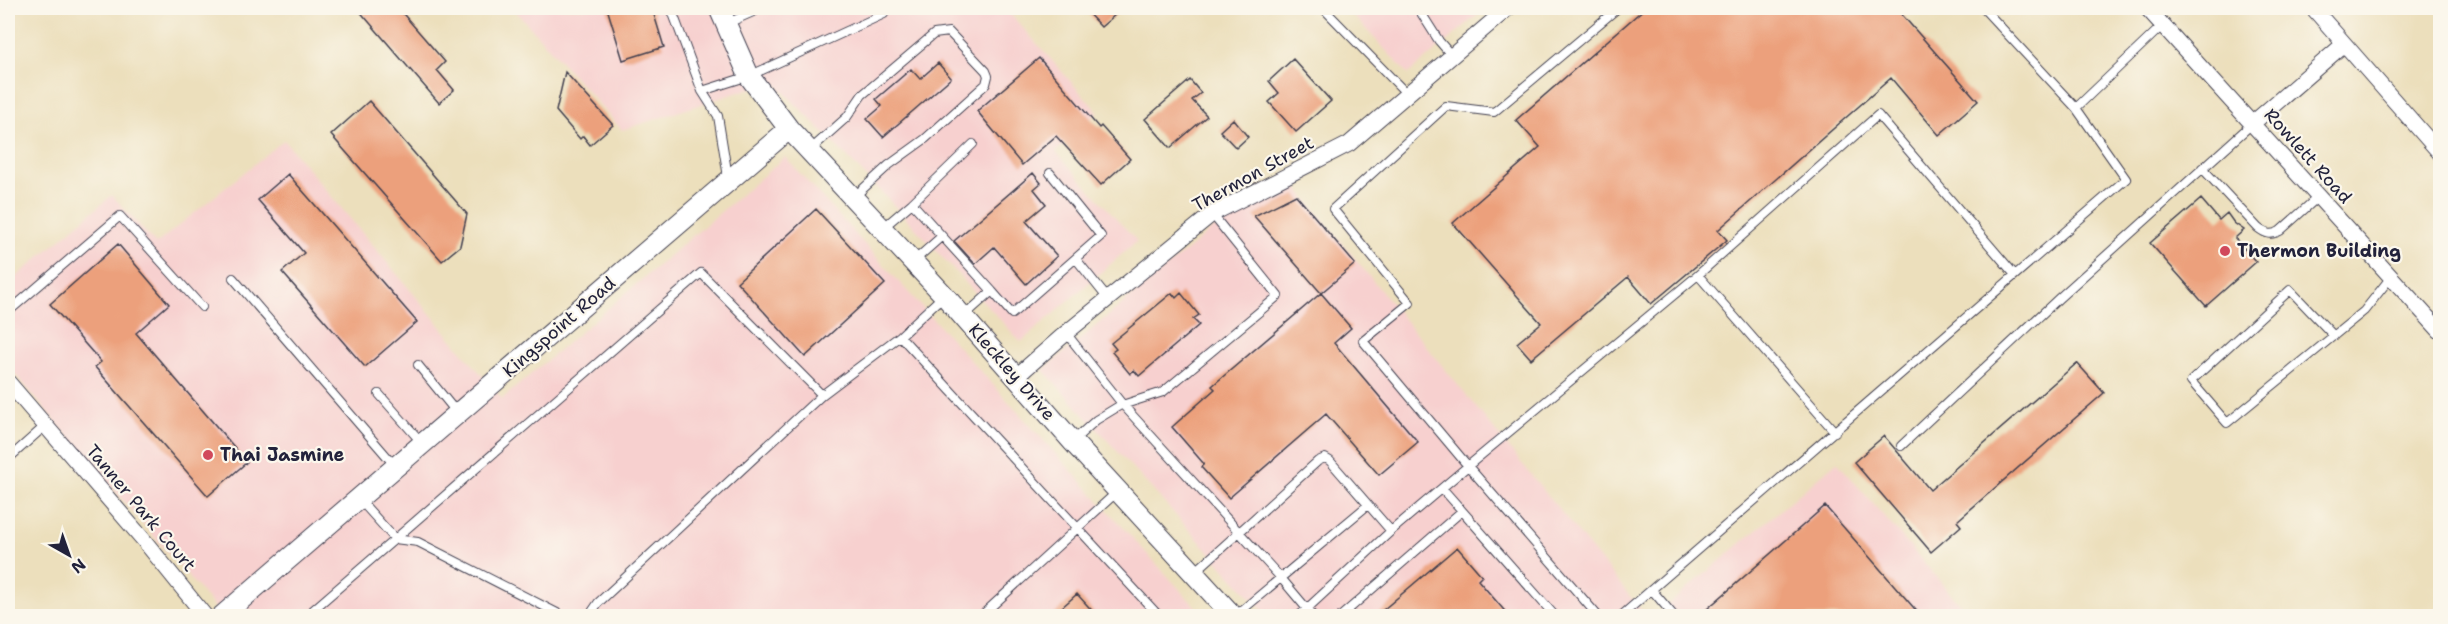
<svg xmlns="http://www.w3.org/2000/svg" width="2448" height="624" font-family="'Shantell Sans',sans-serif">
<rect width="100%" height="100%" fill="#fbf7ec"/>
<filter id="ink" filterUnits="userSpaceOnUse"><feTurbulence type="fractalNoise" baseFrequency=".0167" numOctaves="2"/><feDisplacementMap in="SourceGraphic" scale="12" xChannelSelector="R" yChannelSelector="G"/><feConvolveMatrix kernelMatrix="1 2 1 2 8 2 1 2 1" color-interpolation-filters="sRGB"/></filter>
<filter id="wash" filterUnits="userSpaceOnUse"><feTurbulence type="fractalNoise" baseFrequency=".008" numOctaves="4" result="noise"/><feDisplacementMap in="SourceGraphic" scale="24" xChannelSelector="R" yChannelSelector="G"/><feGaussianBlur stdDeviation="1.35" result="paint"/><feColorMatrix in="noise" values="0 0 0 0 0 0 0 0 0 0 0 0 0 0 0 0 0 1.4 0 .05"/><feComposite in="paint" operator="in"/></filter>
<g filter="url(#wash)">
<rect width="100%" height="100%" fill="#ecdfbc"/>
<!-- built -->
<path fill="#f7d0cf" d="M 513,8 L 1005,8 L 1098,112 L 1056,152 L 1137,241 L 1021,342 L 887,198 L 773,81 L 622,130 Z
M 1346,8 L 1486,8 L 1408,74 Z
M 284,140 L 502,399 L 785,157 L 1204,616 L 222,616 L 8,366 L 8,284 L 112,195 L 156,244 Z
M 1295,185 L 1646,616 L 1268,616 L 1043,370 L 1212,229 Z
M 1837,462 L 1970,616 L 1655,616 Z"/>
<g id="blocks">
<!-- building -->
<path fill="#eca07b" d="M 357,8 L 398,8 L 445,62 L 437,70 L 454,90 L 439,103 Z
M 607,8 L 652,8 L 664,47 L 623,60 Z
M 1083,8 L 1123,8 L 1101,27 Z
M 1645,8 L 1896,8 L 1978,101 L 1939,135 L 1891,78 L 1718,230 L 1727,240 L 1651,304 L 1628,277 L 1531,359 L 1517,343 L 1541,323 L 1453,223 L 1540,147 L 1516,120 Z
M 1039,58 L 1099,128 L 1101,126 L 1130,159 L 1101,185 L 1056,136 L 1022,165 L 977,111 Z
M 1293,59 L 1331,101 L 1296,132 L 1269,102 L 1279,93 L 1269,81 Z
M 938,63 L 951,78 L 883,137 L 867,119 L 882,106 L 876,99 L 911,69 L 920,79 Z
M 565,72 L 613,125 L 590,145 L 583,136 L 580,139 L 556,111 Z
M 1190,80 L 1201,93 L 1192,100 L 1207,116 L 1170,148 L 1145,119 Z
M 369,101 L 467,214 L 460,246 L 442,261 L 331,135 Z
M 1233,119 L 1248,137 L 1236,148 L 1220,131 Z
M 1033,173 L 1041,183 L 1034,189 L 1046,204 L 1026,221 L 1057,256 L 1026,284 L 994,247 L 975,264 L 954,241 Z
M 288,174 L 417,322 L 365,367 L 282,272 L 304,253 L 258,200 Z
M 1296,195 L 1355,264 L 1321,293 L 1254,216 Z
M 2201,199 L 2219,220 L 2227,213 L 2234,223 L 2244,230 L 2235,238 L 2256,262 L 2206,306 L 2150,243 Z
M 816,209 L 885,284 L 805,357 L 737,282 Z
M 118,244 L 169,304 L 136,333 L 247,462 L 208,496 L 95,367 L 101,362 L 50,304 Z
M 1172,293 L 1176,298 L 1181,293 L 1199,315 L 1193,319 L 1199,325 L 1139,376 L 1134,370 L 1130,374 L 1112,352 L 1116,349 L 1111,343 Z
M 1321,293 L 1351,328 L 1334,343 L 1418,442 L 1379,475 L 1326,414 L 1229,498 L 1201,467 L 1204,464 L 1172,427 L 1215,389 L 1212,386 Z
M 2077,363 L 2104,393 L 1957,521 L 1961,526 L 1931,552 L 1854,462 L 1884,436 L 1930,490 Z
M 1825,506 L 1921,616 L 1699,616 Z
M 1457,547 L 1482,576 L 1478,580 L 1509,616 L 1376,616 Z
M 1077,594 L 1097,616 L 1052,616 Z"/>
</g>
</g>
<g filter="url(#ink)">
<use href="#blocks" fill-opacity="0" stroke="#403e4e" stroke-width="1.5"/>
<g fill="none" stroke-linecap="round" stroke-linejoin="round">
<defs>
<path id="service" d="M 671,8 L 702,91 L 718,116 L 728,177
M 1323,8 L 1407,94
M 1418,8 L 1439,41 L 1452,56
M 728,23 L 762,8
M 702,91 L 749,76 L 884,14 L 881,8
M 2076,108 L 2163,25
M 973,144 L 912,203 L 992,291
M 809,151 L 847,117 L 862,95 L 934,34 L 949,32 L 986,71 L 988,76 L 986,84 L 925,139 L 889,165 L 854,197
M 2202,168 L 2258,228 C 2266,234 2271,236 2280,231 L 2318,197
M 884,227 L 912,203
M 1076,259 L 1108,299
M 914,261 L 942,236
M 1698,275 L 1878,115 L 2015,275
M 233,278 L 396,467
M 8,312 L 120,216 L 202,307
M 964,316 L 992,291 L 1012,314 L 1101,236 L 1050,173
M 1066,333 L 1123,405 L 1281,578 L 1313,616
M 900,336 L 1159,616
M 2334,336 L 2290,290 L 2191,381 L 2227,423 L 2364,311 L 2391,277
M 418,365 L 457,413
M 379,394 L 422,443
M 1074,440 L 1096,420 L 1119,406 L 1163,392 L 1278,296 L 1212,214
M 1901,446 L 2058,299 L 2253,123
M 8,459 L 45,426
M 1442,488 L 1555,616
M 360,500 L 395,539 L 701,273 L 822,395
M 1195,572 L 1318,461 L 1325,458 L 1330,461 L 1391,531
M 1652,590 L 1674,616
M 306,616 L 395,539 L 418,542 L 563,616
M 589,616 L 598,603 L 822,395 L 900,336 L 943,296
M 981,616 L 1117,492
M 1235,616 L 1368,505
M 1299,616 L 1391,531 L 1468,466 L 1363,341 L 1410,303 L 1333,209 L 1446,106 L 1494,112 L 1618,8
M 1341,616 L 1462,511
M 1598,616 L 1468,466 L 1698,275 L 1835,432
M 1621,616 L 2126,179 L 2076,108 L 1983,8"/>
<path id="minor" d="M 2147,8 L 2440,331
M 2313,8 L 2440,153
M 2253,123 L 2344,44
M 1017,376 L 1066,333 L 1212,214 L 1349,144 L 1508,8
M 8,382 L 142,538 L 205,616"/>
<path id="tertiary" d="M 719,8 L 749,76 L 789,129 L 944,295 L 1072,441 L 1233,616
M 222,616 L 789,129"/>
</defs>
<!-- service casing -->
<use href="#service" stroke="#403e4e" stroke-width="10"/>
<!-- minor casing -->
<use href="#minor" stroke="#403e4e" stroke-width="17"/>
<!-- tertiary casing -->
<use href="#tertiary" stroke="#403e4e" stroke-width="22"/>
<!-- service -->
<use href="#service" stroke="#fff" stroke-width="8"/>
<!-- minor -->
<use href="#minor" stroke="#fff" stroke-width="15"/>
<!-- tertiary -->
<use href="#tertiary" stroke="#fff" stroke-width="20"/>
</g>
</g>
<!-- markers -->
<g fill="#d1495b" stroke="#fbf7ec" stroke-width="2">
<circle cx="2225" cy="251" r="6"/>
<circle cx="208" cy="455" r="6"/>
</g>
<g text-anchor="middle" stroke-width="4.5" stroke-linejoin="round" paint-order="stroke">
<!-- street labels -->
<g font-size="18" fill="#22223b" stroke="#fbf7ec">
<text transform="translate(2308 156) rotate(48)" y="6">Rowlett Road</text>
<text transform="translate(1253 174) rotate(-29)" y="6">Thermon Street</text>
<text transform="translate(559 327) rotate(-41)" y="6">Kingspoint Road</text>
<text transform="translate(1012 372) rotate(49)" y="6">Kleckley Drive</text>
<text transform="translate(141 508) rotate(50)" y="6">Tanner Park Court</text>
</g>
<!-- poi labels -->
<g font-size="18" font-weight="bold" fill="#22223b" stroke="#fbf7ec" text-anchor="start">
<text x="2237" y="257">Thermon Building</text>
<text x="220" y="461">Thai Jasmine</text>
</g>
</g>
<!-- margin -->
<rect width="2448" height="624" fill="none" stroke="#fbf7ec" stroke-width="30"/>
<!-- north arrow -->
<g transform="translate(69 555) rotate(140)" stroke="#fbf7ec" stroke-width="4.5" paint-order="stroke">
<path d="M0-4.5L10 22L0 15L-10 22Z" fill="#22223b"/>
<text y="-9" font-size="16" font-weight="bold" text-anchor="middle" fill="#22223b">N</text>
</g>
</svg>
